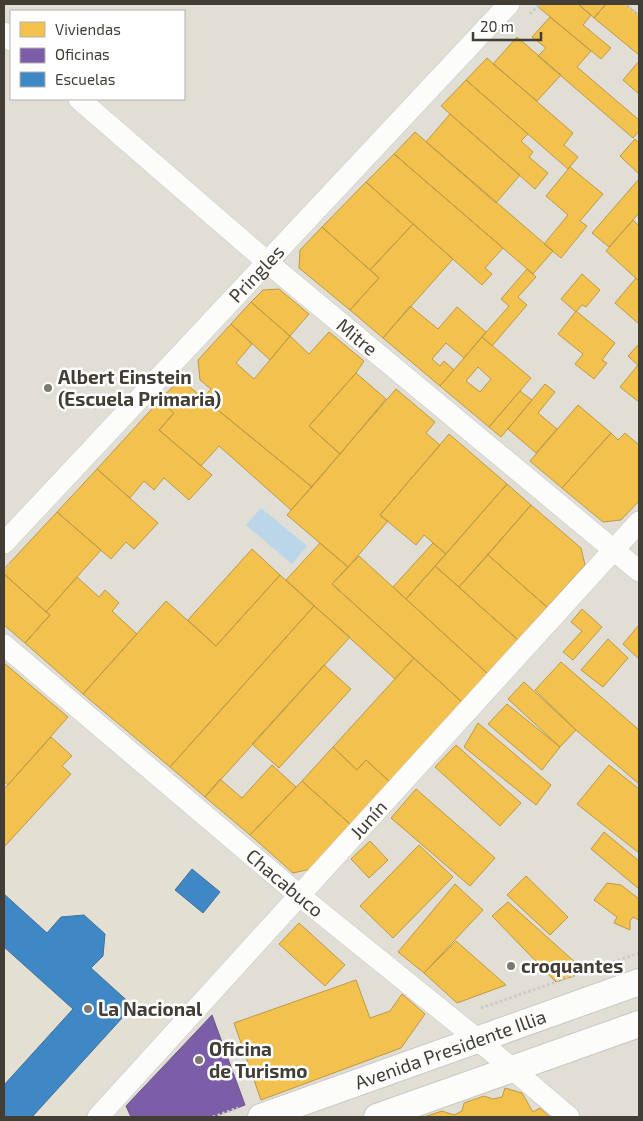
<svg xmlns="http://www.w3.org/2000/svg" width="643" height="1121" font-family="'Exo 2',sans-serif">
<rect width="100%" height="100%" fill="#edece7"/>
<!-- residential -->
<path fill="#e1ded5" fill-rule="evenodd" d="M 4,4 L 639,4 L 639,1117 L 4,1117 ZM 11,11 L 184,11 L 184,99 L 11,99 Z"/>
<!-- education -->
<path fill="#e3dfd3" d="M 87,745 L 271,901 L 76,1117 L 4,1117 L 4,854 L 75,775 L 69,766 Z"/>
<!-- water -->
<path fill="#bbd6e8" d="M 261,508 L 307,546 L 292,564 L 246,525 Z"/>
<!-- homes -->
<path fill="#f2c14e" stroke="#bd9946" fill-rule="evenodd" d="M 540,4 L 578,4 L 591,15 L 583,25 L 611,48 L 601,59 L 537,6 Z
M 578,4 L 606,4 L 594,18 Z
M 606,4 L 625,4 L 639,15 L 639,55 L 594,18 Z
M 550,17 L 591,51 L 577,67 L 639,120 L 639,131 L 633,138 L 538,56 L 546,48 L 532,37 Z
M 517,37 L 561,75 L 537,101 L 493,64 Z
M 487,58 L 573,133 L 564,145 L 578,157 L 568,169 L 466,80 Z
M 639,61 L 639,94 L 623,80 Z
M 466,80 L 528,134 L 521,141 L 533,152 L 529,157 L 548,173 L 535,189 L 441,106 Z
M 450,114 L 520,175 L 496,203 L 426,142 Z
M 415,132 L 553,251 L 533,274 L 394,154 Z
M 635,139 L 639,143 L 639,174 L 620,156 Z
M 394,154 L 503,248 L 485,268 L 492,274 L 482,285 L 366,182 Z
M 570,167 L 603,194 L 580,221 L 587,226 L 561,258 L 544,244 L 568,215 L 546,196 Z
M 639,179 L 639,213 L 609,247 L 592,233 Z
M 366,182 L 413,224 L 370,270 L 322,227 Z
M 633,220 L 639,226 L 639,281 L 606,251 Z
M 413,224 L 453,259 L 383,338 L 350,310 L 379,278 L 370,270 Z
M 322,227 L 379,278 L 350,310 L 299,268 L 300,250 Z
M 527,269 L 536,277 L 518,297 L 527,305 L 492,346 L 482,337 L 509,306 L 501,299 Z
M 582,274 L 600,290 L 586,307 L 582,305 L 576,312 L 561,299 Z
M 636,278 L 639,281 L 639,324 L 615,303 Z
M 279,289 L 309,314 L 290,336 L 251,302 L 263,290 Z
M 251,302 L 290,336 L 270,360 L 231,324 Z
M 410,306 L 438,329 L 457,307 L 486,332 L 464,358 L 446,343 L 432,359 L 440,366 L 444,361 L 454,370 L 440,386 L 383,338 Z
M 576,311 L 615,343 L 602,360 L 607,363 L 594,379 L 575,364 L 583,354 L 558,334 Z
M 231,324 L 252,344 L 236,363 L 254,379 L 290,336 L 309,354 L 329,332 L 364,361 L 356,373 L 309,426 L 340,454 L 312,487 L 203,398 L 211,389 L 200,380 L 198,360 Z
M 482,337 L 531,378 L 489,427 L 440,386 ZM 478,367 L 491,379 L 480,392 L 466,381 Z
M 639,344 L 639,366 L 628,356 Z
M 638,365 L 639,366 L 639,402 L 620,387 Z
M 356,373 L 386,399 L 340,454 L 309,426 Z
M 180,379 L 312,487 L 291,510 L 219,446 L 201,466 L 159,430 L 174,413 L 160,400 Z
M 545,384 L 555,392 L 538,413 L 557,429 L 536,453 L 508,429 Z
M 396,389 L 435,422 L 426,433 L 440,445 L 380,515 L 388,521 L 348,567 L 287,515 Z
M 520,391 L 532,400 L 501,437 L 489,427 Z
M 160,400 L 174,413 L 159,430 L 212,475 L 189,500 L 164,478 L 154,490 L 144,481 L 130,498 L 97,469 Z
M 578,405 L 611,433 L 562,488 L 530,461 Z
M 611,433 L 618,440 L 625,433 L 639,445 L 639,501 L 621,520 L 603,522 L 562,488 Z
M 449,434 L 507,484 L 446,554 L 424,535 L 416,545 L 380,515 Z
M 97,469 L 158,523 L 134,549 L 126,542 L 111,559 L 57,512 Z
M 507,484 L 531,505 L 459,587 L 435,566 Z
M 531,505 L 581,548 L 585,565 L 547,607 L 488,555 Z
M 57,512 L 101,550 L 46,612 L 4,574 L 4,569 Z
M 320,543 L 348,567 L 332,584 L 414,658 L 395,679 L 286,580 Z
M 433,543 L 446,554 L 406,599 L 393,587 Z
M 252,549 L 280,575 L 216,646 L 188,620 Z
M 488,555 L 547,607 L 518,640 L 459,587 Z
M 359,556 L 488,674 L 462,702 L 332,584 Z
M 435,566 L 518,640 L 488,674 L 406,599 Z
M 4,574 L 50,615 L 25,643 L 4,625 Z
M 280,575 L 314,606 L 170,767 L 83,694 L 166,601 L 216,646 Z
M 77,577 L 99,597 L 105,590 L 119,603 L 112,611 L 137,634 L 83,694 L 25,643 L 50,615 L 46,612 Z
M 314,606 L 350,637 L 205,797 L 170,767 Z
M 582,609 L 602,627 L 573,660 L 563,652 L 582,631 L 571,622 Z
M 639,625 L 639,659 L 623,644 Z
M 608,639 L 628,658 L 603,687 L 581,670 Z
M 414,658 L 462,702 L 390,782 L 366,760 L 357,770 L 333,747 Z
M 561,662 L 639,730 L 639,784 L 576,730 L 535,690 Z
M 4,663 L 68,717 L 8,785 L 4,781 Z
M 324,665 L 351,689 L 279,768 L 252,744 Z
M 524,682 L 576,730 L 560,747 L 508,699 Z
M 507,704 L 560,747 L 542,770 L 488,724 Z
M 478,723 L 551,785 L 536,805 L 464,747 Z
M 51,737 L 72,756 L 62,766 L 71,774 L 5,846 L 4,845 L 4,789 Z
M 456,745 L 521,803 L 500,826 L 435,767 Z
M 333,747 L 357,770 L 366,760 L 390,782 L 351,825 L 302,781 Z
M 272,765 L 296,787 L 250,835 L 205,797 L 220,779 L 242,798 Z
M 609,765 L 639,789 L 639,853 L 577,804 Z
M 302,781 L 351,825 L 311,869 L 293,873 L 250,835 Z
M 416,789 L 495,858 L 470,886 L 391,818 Z
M 604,832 L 639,861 L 639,889 L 591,849 Z
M 370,841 L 388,860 L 369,878 L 351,859 Z
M 419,845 L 453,877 L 393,938 L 360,906 Z
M 526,876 L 568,917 L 550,935 L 507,895 Z
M 607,883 L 621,885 L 639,899 L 639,920 L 633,917 L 630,921 L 630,930 L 614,923 L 617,917 L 594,900 Z
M 455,884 L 483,910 L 424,973 L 398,952 Z
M 508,902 L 586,972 L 556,982 L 492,916 Z
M 299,923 L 345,965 L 325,986 L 279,944 Z
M 456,941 L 506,985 L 457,1003 L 424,973 Z
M 356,980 L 370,1018 L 390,1011 L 402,994 L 425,1014 L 401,1048 L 261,1100 L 234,1023 Z
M 505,1088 L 522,1093 L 533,1112 L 540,1108 L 550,1117 L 424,1117 L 442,1111 L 454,1115 L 462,1111 L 464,1103 L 484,1096 L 493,1099 L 502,1097 Z"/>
<!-- offices -->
<path fill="#7b5ea7" stroke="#6a5485" d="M 212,1015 L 245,1105 L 213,1117 L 131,1117 L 126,1106 Z"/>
<!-- schools -->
<path fill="#3f88c5" stroke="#40729a" d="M 192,869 L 220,892 L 203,913 L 175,890 Z
M 4,894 L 47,933 L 61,917 L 84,915 L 105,934 L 103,956 L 91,968 L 133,1006 L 32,1117 L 4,1117 L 4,1085 L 73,1009 L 4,947 Z"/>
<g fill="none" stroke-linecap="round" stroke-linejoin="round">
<defs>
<g id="minor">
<path d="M 4,33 L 11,40"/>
<path id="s1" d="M 79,99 L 267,262 L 639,571"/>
<path id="s2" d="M 4,543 L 509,4"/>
<path id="s3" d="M 4,645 L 300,896 L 477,1039 L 569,1117"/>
<path id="s4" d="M 98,1117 L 639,522"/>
</g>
<g id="tertiary">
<path id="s5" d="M 261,1117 L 639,982"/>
<path d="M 377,1117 L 639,1024"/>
</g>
</defs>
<!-- minor casing -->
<use href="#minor" stroke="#c9c8c3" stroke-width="22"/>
<!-- tertiary casing -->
<use href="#tertiary" stroke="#c9c8c3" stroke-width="28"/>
<!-- path -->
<path stroke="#cccac6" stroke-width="3" stroke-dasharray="2.5 2.5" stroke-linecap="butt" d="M 625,4 L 639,15
M 530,14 L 540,4
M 4,569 L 9,564
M 481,1008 L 639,953
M 213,1117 L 238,1108"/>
<!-- minor -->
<use href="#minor" stroke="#fcfcfb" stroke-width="21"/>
<!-- tertiary -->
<use href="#tertiary" stroke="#fcfcfb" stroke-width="26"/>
</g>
<!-- markers -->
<g fill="#7e7a73" stroke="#fff" stroke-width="2">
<circle cx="48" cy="388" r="5"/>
<circle cx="511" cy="966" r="5"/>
<circle cx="88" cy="1009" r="5"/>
<circle cx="199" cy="1060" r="5"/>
</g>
<g text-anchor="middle" stroke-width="5" stroke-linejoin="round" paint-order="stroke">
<!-- street labels -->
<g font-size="19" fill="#423d35" stroke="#fff">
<text dy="7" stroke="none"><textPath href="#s2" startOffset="369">Pringles</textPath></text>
<text dy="7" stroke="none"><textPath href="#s1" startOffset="366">Mitre</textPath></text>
<text dy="7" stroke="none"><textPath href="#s4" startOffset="402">Junín</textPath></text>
<text dy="7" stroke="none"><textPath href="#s3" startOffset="368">Chacabuco</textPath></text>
<text dy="7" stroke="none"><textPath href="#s5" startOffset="201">Avenida Presidente Illia</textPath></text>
</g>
<!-- poi labels -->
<g font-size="19" font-weight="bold" fill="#423d35" stroke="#fff" text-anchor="start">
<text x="58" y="384">Albert Einstein<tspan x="58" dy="22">(Escuela Primaria)</tspan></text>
<text x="521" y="973">croquantes</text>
<text x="98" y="1016">La Nacional</text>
<text x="209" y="1056">Oficina<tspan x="209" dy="22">de Turismo</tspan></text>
</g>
</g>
<!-- border -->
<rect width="643" height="1121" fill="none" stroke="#423d35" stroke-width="10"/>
<!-- legend -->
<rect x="10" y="10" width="175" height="90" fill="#ffffff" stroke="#b3b1ae"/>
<rect x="20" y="22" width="25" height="15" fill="#f2c14e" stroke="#b3b1ae"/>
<text x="55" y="35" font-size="15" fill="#423d35">Viviendas</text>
<rect x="20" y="48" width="25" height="15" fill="#7b5ea7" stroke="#b3b1ae"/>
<text x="55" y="60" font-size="15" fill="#423d35">Oficinas</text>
<rect x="20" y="72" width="25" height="15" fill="#3f88c5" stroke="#b3b1ae"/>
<text x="55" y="85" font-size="15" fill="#423d35">Escuelas</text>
<!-- scale -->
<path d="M473 32v8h68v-8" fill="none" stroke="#423d35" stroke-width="2.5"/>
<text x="480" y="32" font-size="15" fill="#423d35" stroke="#ffffff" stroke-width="4" paint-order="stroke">20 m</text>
</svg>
